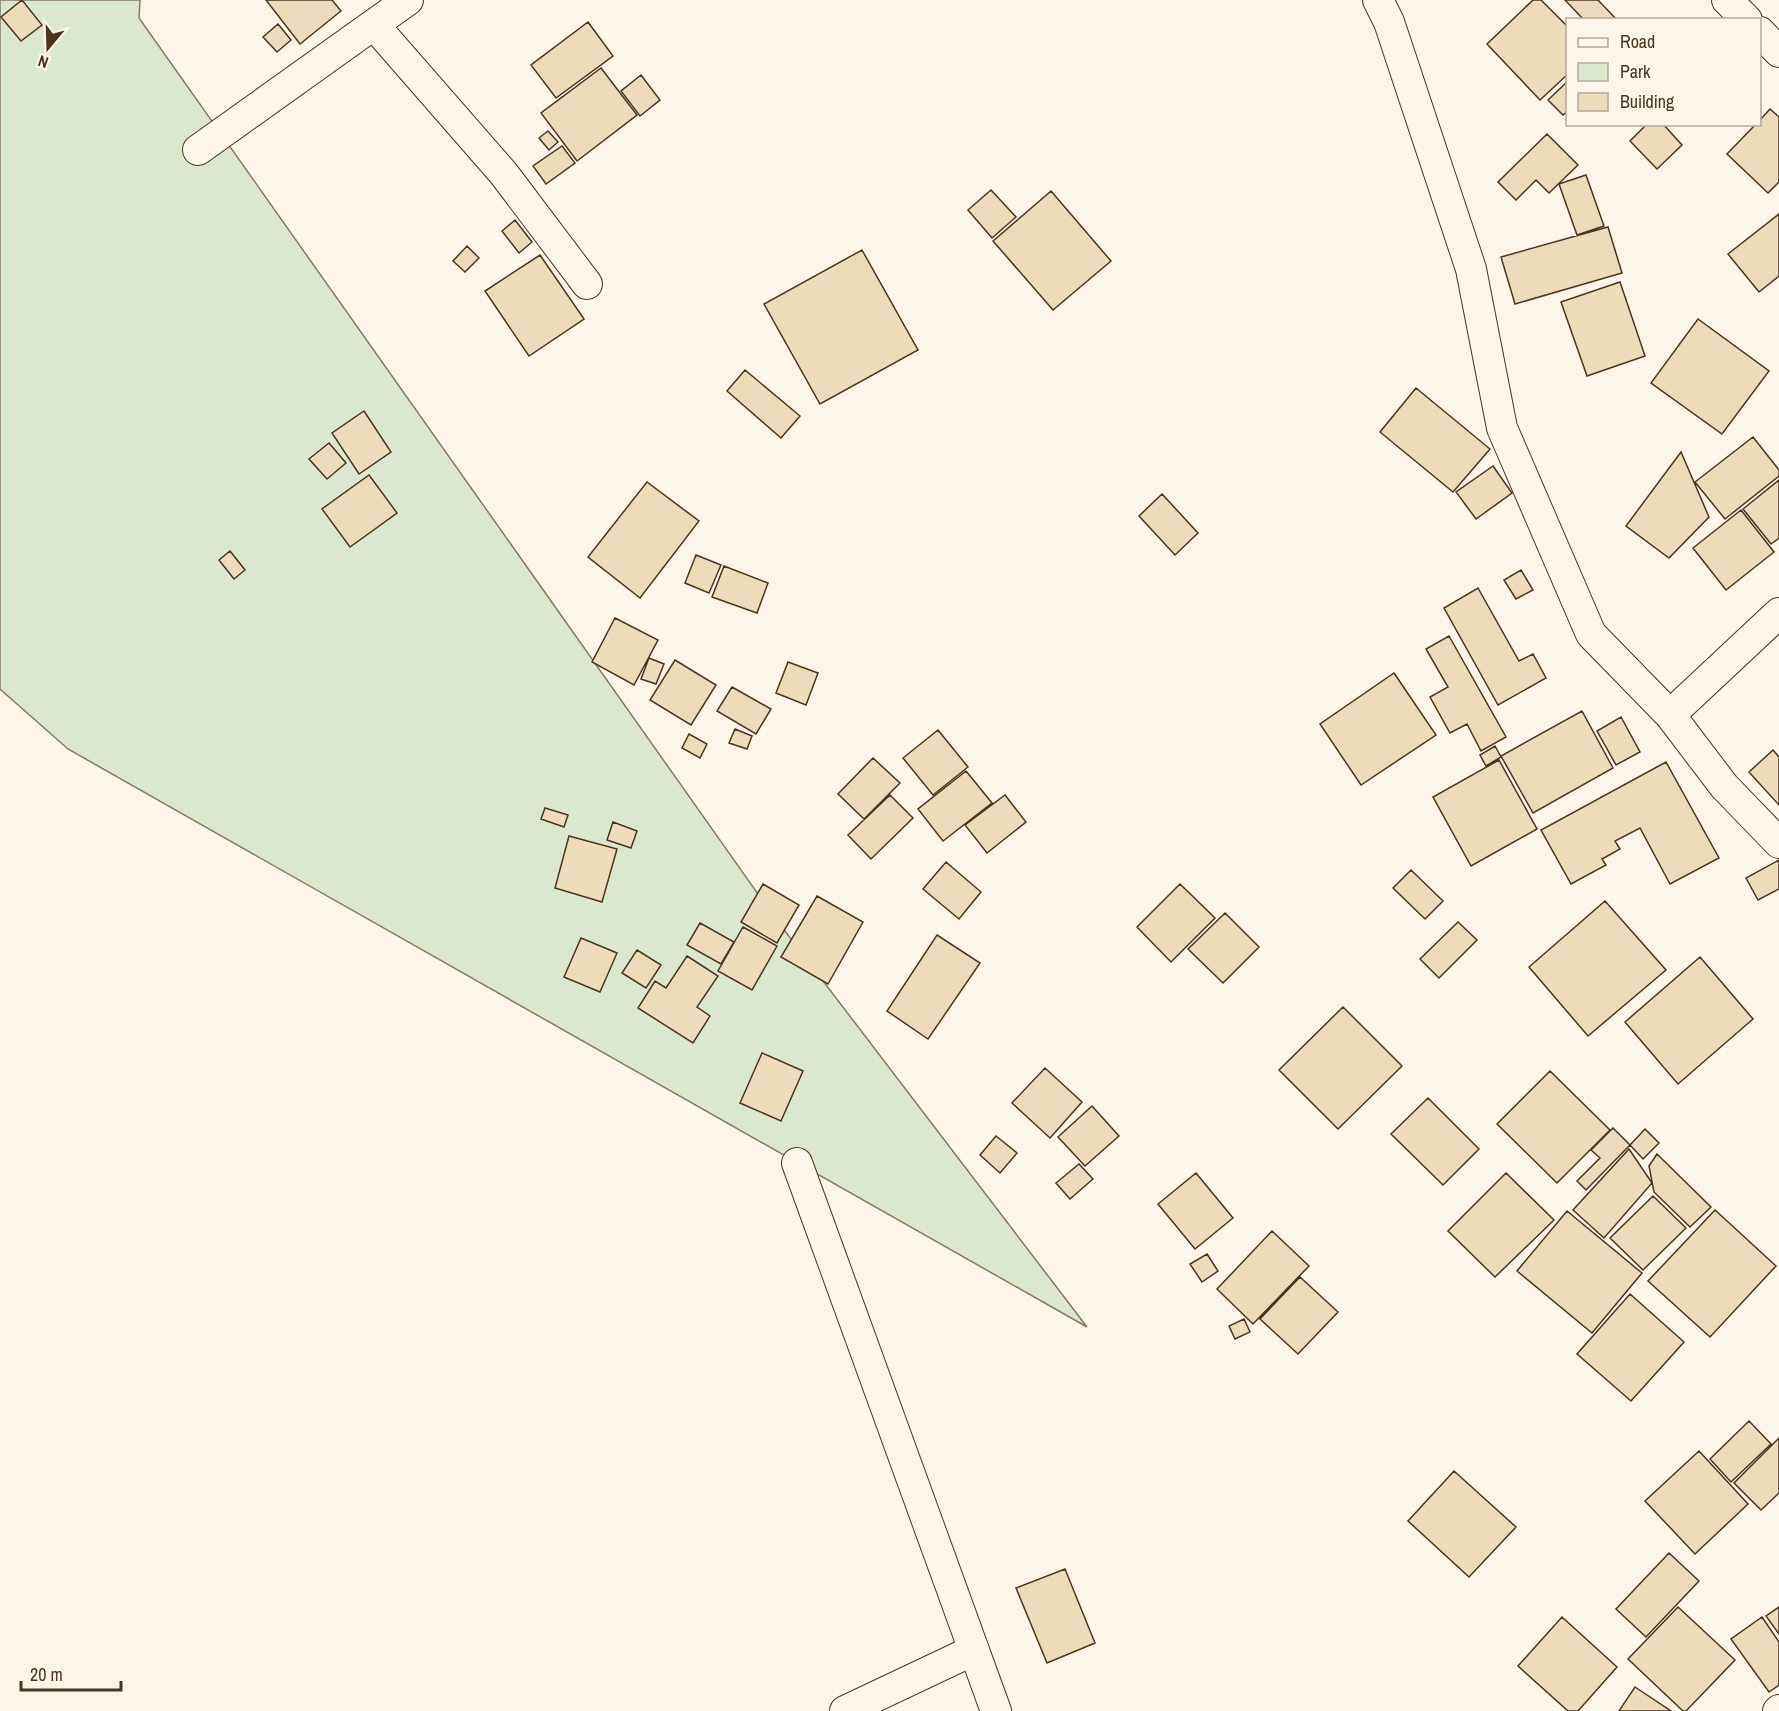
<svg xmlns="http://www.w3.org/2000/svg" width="1779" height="1711" font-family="'Archivo Narrow',sans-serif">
<rect width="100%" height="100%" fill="#fbf6e9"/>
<!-- green -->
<path fill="#dce7d0" stroke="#887966" stroke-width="1.5" d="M 0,0 L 140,0 L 139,18 L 775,918 L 1087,1327 L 68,749 L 0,689 Z"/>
<!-- building -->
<path fill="#ecdcbc" stroke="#4a3520" stroke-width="1.5" d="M 22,0 L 42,25 L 21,41 L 1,17 Z
M 266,0 L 332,0 L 341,11 L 300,44 Z
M 1533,0 L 1541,0 L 1568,27 L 1568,74 L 1540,100 L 1487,44 Z
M 1565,0 L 1598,0 L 1617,20 L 1584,20 Z
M 588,22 L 613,56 L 556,98 L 531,65 Z
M 278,24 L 291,40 L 277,52 L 263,37 Z
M 601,68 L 637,115 L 577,161 L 541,113 Z
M 641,75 L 660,100 L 640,116 L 621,91 Z
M 1568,81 L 1568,111 L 1563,115 L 1548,100 Z
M 1770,109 L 1779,117 L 1779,182 L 1768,193 L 1727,154 L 1756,124 L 1760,124 L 1760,120 Z
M 1647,124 L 1663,124 L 1682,145 L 1657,169 L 1630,141 Z
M 548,131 L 558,142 L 549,150 L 539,138 Z
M 1547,134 L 1578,165 L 1549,193 L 1536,180 L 1516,200 L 1498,182 Z
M 562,146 L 575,163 L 546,184 L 533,166 Z
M 1586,175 L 1604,226 L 1577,235 L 1559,184 Z
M 991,190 L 1016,217 L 992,238 L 968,210 Z
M 1051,191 L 1111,261 L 1053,310 L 993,241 Z
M 1779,214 L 1779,276 L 1759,292 L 1728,254 Z
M 515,220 L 532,242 L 519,253 L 502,231 Z
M 1608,227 L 1622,273 L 1515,304 L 1501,257 Z
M 467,246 L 479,258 L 465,272 L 453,261 Z
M 862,250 L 918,350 L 820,404 L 764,304 Z
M 540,255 L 584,319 L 529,356 L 485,291 Z
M 1620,282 L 1645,356 L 1587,376 L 1561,302 Z
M 1698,319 L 1769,371 L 1722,434 L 1651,383 Z
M 745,370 L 800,416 L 781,438 L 727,391 Z
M 1416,388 L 1490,449 L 1453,492 L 1380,432 Z
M 364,411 L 391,452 L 359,474 L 332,433 Z
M 1753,437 L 1779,470 L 1779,476 L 1725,519 L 1695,482 Z
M 329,443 L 346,463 L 327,479 L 309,459 Z
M 1681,452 L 1709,517 L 1669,558 L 1626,526 Z
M 1493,466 L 1512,493 L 1476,519 L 1456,492 Z
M 369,475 L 397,513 L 350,547 L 322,509 Z
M 1779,480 L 1779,538 L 1771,544 L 1743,509 Z
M 647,482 L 699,521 L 640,598 L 588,557 Z
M 1162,494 L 1198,533 L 1175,555 L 1139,516 Z
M 1741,510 L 1774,552 L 1726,590 L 1693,548 Z
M 230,551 L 245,570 L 234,579 L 219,560 Z
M 696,555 L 721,565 L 709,593 L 685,583 Z
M 724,566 L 768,583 L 757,613 L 712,597 Z
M 1521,570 L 1533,590 L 1516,599 L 1504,580 Z
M 1478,588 L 1519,661 L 1533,654 L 1546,678 L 1498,705 L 1444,608 Z
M 615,618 L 658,640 L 634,685 L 592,662 Z
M 1449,636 L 1506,737 L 1481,751 L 1467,724 L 1450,733 L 1430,697 L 1448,687 L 1426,649 Z
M 649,658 L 664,664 L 656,684 L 641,679 Z
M 675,660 L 716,685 L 691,725 L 650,700 Z
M 788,662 L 818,673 L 806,705 L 776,693 Z
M 1394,673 L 1436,735 L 1361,785 L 1320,724 Z
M 732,687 L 771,709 L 756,734 L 717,711 Z
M 1582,711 L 1613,768 L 1533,813 L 1501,756 Z
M 1621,717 L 1640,752 L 1616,765 L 1597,731 Z
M 735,729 L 752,736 L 747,749 L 729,743 Z
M 938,730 L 968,767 L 933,795 L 903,758 Z
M 689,734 L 707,744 L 700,758 L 682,748 Z
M 1495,746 L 1501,757 L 1486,766 L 1480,755 Z
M 1773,750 L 1779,757 L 1779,805 L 1749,772 Z
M 873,758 L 900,783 L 864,819 L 838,794 Z
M 1499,760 L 1537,829 L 1471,866 L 1433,797 Z
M 1666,762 L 1719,858 L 1670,884 L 1640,828 L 1615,841 L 1620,849 L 1602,859 L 1606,865 L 1571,884 L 1541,830 Z
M 966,771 L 992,803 L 943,841 L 918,809 Z
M 890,795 L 913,818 L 871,859 L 848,835 Z
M 1005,795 L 1026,822 L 987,853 L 965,825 Z
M 545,808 L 568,815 L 564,827 L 541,819 Z
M 613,822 L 637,831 L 631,848 L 607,840 Z
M 569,836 L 617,849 L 602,902 L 555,888 Z
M 1779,860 L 1779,889 L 1758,900 L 1746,878 Z
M 946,862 L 981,892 L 959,919 L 923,889 Z
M 1411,870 L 1443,901 L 1425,919 L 1393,888 Z
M 763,884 L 799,905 L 777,943 L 741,922 Z
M 1180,884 L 1215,918 L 1171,962 L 1137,927 Z
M 817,896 L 863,922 L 828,984 L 781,957 Z
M 1605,901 L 1666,970 L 1588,1036 L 1529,967 Z
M 1225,913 L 1259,947 L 1223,983 L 1188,949 Z
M 1458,922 L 1477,940 L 1439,978 L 1420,959 Z
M 700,923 L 734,942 L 721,964 L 687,945 Z
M 743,927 L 777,946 L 752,990 L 718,971 Z
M 937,935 L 980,963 L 928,1039 L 887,1011 Z
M 581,938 L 617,953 L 600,992 L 564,977 Z
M 637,950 L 661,965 L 646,988 L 622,973 Z
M 687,956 L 718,976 L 697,1007 L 710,1016 L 693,1043 L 638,1008 L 655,981 L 666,988 Z
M 1700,957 L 1753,1019 L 1678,1084 L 1625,1022 Z
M 1343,1007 L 1402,1066 L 1338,1129 L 1279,1070 Z
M 762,1053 L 803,1071 L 781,1121 L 740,1103 Z
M 1045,1068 L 1082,1102 L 1050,1138 L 1012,1103 Z
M 1550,1071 L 1610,1130 L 1557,1183 L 1497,1124 Z
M 1428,1098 L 1479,1149 L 1443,1185 L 1391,1134 Z
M 1092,1106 L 1119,1136 L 1085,1166 L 1058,1137 Z
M 1613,1128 L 1630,1145 L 1586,1190 L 1577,1181 L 1600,1158 L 1591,1150 Z
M 1645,1129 L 1659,1143 L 1643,1159 L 1630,1145 Z
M 996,1136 L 1017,1153 L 1000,1173 L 980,1155 Z
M 1629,1149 L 1652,1183 L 1604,1238 L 1573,1210 Z
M 1657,1154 L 1711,1207 L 1690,1227 L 1654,1192 L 1649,1166 Z
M 1079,1164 L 1093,1179 L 1070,1199 L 1056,1183 Z
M 1196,1173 L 1233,1218 L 1195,1249 L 1158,1204 Z
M 1506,1173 L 1554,1220 L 1495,1277 L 1448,1231 Z
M 1653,1196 L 1686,1228 L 1643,1270 L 1610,1238 Z
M 1715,1210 L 1776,1266 L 1710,1337 L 1648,1281 Z
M 1567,1211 L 1642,1273 L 1592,1333 L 1517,1271 Z
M 1272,1231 L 1309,1266 L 1253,1324 L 1217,1289 Z
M 1207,1254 L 1218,1271 L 1202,1282 L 1190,1264 Z
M 1300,1277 L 1338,1312 L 1298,1354 L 1260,1319 Z
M 1630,1294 L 1684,1342 L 1631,1401 L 1577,1354 Z
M 1244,1319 L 1250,1332 L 1235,1339 L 1229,1326 Z
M 1749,1421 L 1771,1444 L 1731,1482 L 1710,1459 Z
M 1779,1438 L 1779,1493 L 1761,1510 L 1734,1483 Z
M 1699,1451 L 1748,1504 L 1695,1554 L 1645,1501 Z
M 1454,1471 L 1516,1527 L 1469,1577 L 1408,1521 Z
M 1669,1553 L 1699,1581 L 1646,1637 L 1616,1609 Z
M 1065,1569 L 1095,1643 L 1047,1663 L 1016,1588 Z
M 1678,1607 L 1735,1660 L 1686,1711 L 1683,1711 L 1628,1659 Z
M 1779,1607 L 1779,1634 L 1766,1616 Z
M 1562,1617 L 1617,1667 L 1578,1711 L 1568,1711 L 1518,1666 Z
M 1762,1617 L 1779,1642 L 1779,1685 L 1769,1692 L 1731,1639 Z
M 1635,1687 L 1671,1711 L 1619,1711 Z"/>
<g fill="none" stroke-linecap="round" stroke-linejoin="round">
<defs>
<path id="street" d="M 1378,0 L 1389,22 L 1471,269 L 1502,428 L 1591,634 L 1670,715 L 1724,786 L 1779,843
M 1727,0 L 1747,20
M 374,25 L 504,174 L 587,284
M 1760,32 L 1779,52
M 198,150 L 408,0
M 1670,715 L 1779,613
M 797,1163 L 996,1711
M 845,1711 L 974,1650
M 1778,1711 L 1779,1710"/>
</defs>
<!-- street casing -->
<use href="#street" stroke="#4a3520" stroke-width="32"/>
<!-- street -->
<use href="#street" stroke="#fbf6e9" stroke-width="30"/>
</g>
<!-- legend -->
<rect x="1566" y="18" width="195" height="108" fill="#fbf6e9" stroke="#b4a999" stroke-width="1.5"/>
<rect x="1578" y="38" width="30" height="9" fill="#fbf6e9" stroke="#b4a999" stroke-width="1.5"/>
<text x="1620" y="48" font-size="18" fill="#4a3520">Road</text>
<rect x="1578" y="63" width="30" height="18" fill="#dce7d0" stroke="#b4a999" stroke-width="1.5"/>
<text x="1620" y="78" font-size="18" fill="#4a3520">Park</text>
<rect x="1578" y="93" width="30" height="18" fill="#ecdcbc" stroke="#b4a999" stroke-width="1.5"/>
<text x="1620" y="108" font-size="18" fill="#4a3520">Building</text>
<!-- north arrow -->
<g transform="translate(48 48) rotate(199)" stroke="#fbf6e9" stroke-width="4.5" paint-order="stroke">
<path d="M0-4.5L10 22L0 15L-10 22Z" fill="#4a3520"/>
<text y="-9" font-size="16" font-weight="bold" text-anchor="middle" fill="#4a3520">N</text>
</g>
<!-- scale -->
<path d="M21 1681v9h100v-9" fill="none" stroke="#4a3520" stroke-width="3"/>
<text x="30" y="1681" font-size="18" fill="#4a3520" stroke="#fbf6e9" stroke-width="4.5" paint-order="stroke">20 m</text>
</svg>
